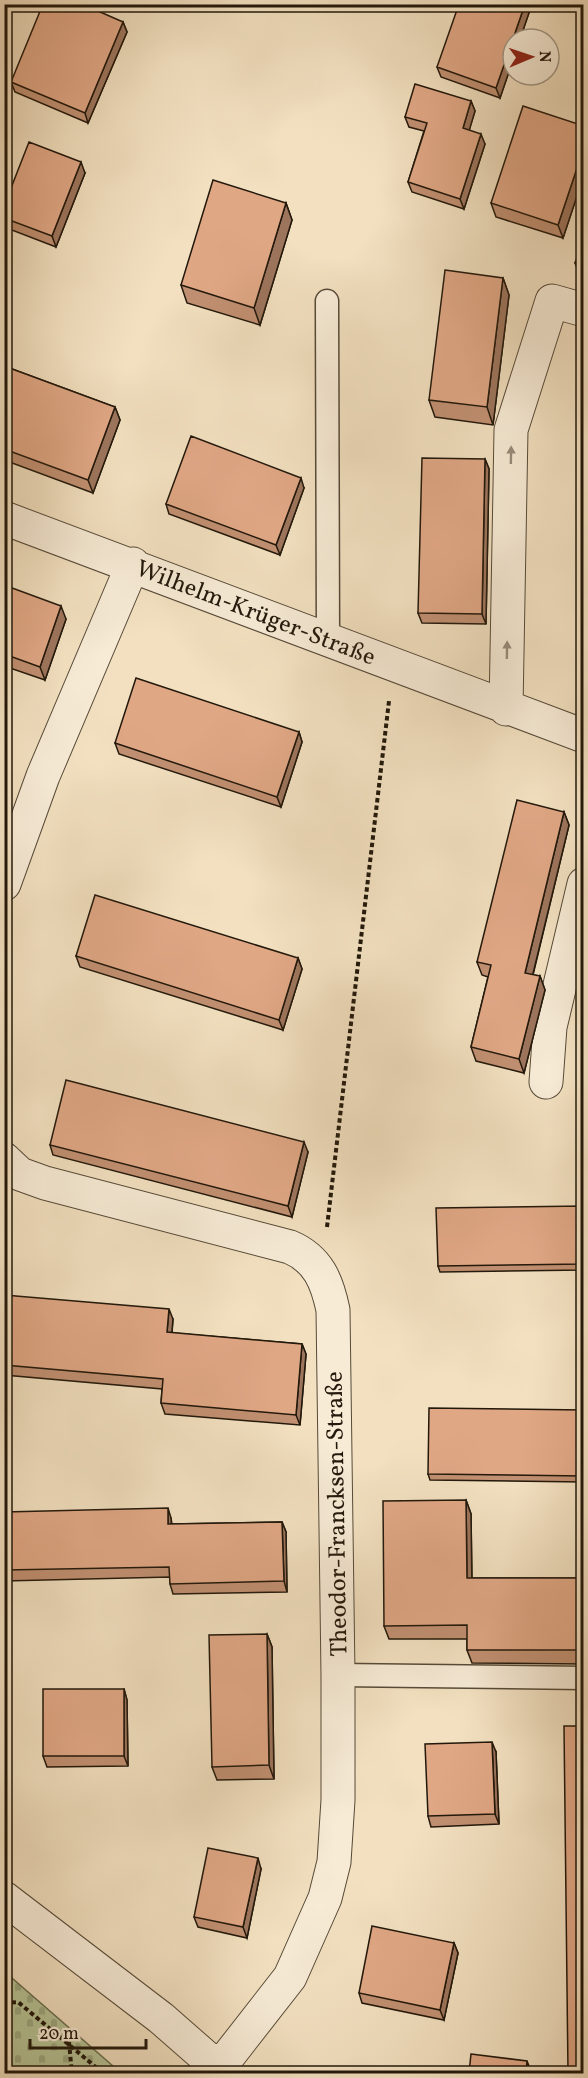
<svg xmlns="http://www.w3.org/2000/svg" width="588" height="2078" font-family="Vollkorn,serif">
<defs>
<pattern id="cemetery-stones" width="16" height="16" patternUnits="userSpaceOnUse" patternTransform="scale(1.5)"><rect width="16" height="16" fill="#b6c396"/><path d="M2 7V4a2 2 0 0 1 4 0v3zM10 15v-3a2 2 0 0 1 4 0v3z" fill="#9ca780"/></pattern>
</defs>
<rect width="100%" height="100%" fill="#f2e0c0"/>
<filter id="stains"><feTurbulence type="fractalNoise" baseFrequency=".00333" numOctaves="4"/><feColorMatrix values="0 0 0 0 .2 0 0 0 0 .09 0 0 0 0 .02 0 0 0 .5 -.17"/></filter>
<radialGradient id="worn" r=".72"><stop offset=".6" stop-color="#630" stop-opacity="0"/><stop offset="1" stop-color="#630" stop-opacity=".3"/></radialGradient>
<!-- cemetery -->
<path fill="url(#cemetery-stones)" stroke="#6c6e50" stroke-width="1.5" d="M 4,1972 L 5,1972 L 121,2073 L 5,2073 Z"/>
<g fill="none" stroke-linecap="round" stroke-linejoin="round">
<defs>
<path id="service" d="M 327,301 L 328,642
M 338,1675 L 584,1678"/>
<path id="minor" d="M 4,518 L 584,736
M 506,709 L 511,430 L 552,301 L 584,310
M 4,884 L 43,776 L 133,564
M 546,1082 L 550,1027 L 584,884
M 4,1159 L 20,1174 L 45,1183 L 290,1247 C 318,1259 327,1281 333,1310 L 338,1675 L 338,1800 L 334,1862 L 325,1898 L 290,1977 L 219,2068
M 4,1898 L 161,2018 L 225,2074"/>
</defs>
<!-- service casing -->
<use href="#service" stroke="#564a38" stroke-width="25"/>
<!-- minor casing -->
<use href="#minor" stroke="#564a38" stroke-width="35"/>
<!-- path -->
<path stroke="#22180b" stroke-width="4" stroke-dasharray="4.5 3" stroke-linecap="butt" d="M 327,1227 L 389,701
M 4,2003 L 18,2002 L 104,2074
M 69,2042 L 72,2074"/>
<!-- service -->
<use href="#service" stroke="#f7ebd6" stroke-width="22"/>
<!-- minor -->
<use href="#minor" stroke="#f7ebd6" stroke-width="33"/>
</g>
<!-- wall -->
<path fill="#c19072" stroke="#22180b" stroke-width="1.5" d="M 260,4 L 270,4 L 268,8 Z
M 532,4 L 520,39 L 513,39 L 513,60 L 500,98 L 441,77 L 437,67 Z
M 567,4 L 584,4 L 584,14 L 569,9 Z
M 123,22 L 127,32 L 88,123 L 15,92 L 11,82 Z
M 471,101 L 475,111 L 469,130 L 485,144 L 464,209 L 412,192 L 408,182 L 424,131 L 409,127 L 405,117 Z
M 584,126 L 584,175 L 563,238 L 496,217 L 491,203 Z
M 85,173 L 56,247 L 4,227 L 4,206 Z
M 286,203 L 292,220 L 260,325 L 187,303 L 181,285 Z
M 584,241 L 584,280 L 581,279 L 575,263 Z
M 503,278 L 509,295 L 493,425 L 435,417 L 429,400 Z
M 4,366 L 115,407 L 120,420 L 93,493 L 4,460 Z
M 485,459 L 489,469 L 486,624 L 422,623 L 418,613 Z
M 304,488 L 280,555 L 169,514 L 166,504 Z
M 4,585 L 66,619 L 45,680 L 4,666 Z
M 299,732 L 302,742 L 281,807 L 119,754 L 115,743 Z
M 564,812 L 569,825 L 533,975 L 540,976 L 545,990 L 524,1073 L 476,1061 L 471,1047 L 488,977 L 482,975 L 477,962 Z
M 76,956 L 298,958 L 302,969 L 283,1030 L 80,967 Z
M 50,1145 L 308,1152 L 292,1217 L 53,1155 Z
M 584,1206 L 584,1270 L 440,1272 L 438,1266 Z
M 4,1295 L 173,1319 L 172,1333 L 302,1344 L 306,1354 L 300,1425 L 165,1414 L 161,1403 L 162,1389 L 4,1375 Z
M 584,1410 L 584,1482 L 430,1480 L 428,1474 Z
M 466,1500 L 471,1514 L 472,1578 L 584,1578 L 584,1664 L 472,1663 L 467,1650 L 467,1639 L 389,1639 L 384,1626 Z
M 4,1512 L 171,1518 L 172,1524 L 282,1522 L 286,1532 L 287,1592 L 173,1594 L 170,1584 L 170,1577 L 4,1581 Z
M 267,1634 L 272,1647 L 274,1779 L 217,1780 L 212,1767 Z
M 124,1689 L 127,1700 L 128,1766 L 47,1767 L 43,1756 Z
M 496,1752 L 499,1824 L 431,1827 L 428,1816 Z
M 261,1869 L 247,1938 L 198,1927 L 194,1917 Z
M 454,1943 L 458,1953 L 444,2020 L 362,2003 L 359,1993 Z"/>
<!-- shaded-wall -->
<path fill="#9d755d" stroke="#22180b" stroke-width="1.5" d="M 525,4 L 532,4 L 520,39 L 513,39 Z
M 123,22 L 127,32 L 88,123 L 85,113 Z
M 513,39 L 513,60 L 500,98 L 496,88 Z
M 471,101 L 475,111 L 467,138 L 463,128 Z
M 481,134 L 485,144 L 464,209 L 460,199 Z
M 584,147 L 584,175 L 563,238 L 558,225 Z
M 81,162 L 85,173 L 56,247 L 52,236 Z
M 286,203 L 292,220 L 260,325 L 254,308 Z
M 503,278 L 509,295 L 493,425 L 487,407 Z
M 115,407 L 120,420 L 93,493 L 88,480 Z
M 485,459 L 489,469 L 486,624 L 482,614 Z
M 301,478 L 304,488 L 280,555 L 276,545 Z
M 61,606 L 66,619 L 45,680 L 40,667 Z
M 299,732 L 302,742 L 281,807 L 277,797 Z
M 564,812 L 569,825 L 530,986 L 525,973 Z
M 298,958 L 302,969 L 283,1030 L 279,1020 Z
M 540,976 L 545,990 L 524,1073 L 519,1059 Z
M 304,1142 L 308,1152 L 292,1217 L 288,1206 Z
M 169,1309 L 173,1319 L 171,1343 L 167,1332 Z
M 302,1344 L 306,1354 L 300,1425 L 296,1415 Z
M 466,1500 L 471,1514 L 472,1591 L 467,1578 Z
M 168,1508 L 171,1518 L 172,1535 L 168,1524 Z
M 282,1522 L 286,1532 L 287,1592 L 284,1581 Z
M 267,1634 L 272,1647 L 274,1779 L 269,1765 Z
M 124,1689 L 127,1700 L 128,1766 L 124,1756 Z
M 492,1742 L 496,1752 L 499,1824 L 495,1814 Z
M 258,1858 L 261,1869 L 247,1938 L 243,1927 Z
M 454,1943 L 458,1953 L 444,2020 L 440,2010 Z
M 527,2061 L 531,2071 L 531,2073 L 526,2073 Z"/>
<!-- building -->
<path fill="#e0a785" stroke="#22180b" stroke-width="1.5" d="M 43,4 L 82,4 L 123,22 L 85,113 L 11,82 Z
M 459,4 L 525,4 L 496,88 L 437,67 Z
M 415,84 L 471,101 L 463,128 L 481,134 L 460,199 L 408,182 L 427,123 L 405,117 Z
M 523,106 L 584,126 L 584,147 L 558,225 L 491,203 Z
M 29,142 L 81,162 L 52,236 L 4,218 L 4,206 Z
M 213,180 L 286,203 L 254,308 L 181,285 Z
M 584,241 L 584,266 L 575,263 Z
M 445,270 L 503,278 L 487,407 L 429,400 Z
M 4,366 L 115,407 L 88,480 L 4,449 Z
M 191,436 L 301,478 L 276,545 L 166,504 Z
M 422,458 L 485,459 L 482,614 L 418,613 Z
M 4,585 L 61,606 L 40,667 L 4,654 Z
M 136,678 L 299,732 L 277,797 L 115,743 Z
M 517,800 L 564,812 L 525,973 L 540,976 L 519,1059 L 471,1047 L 491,965 L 477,962 Z
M 95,895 L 298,958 L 279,1020 L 76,956 Z
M 66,1080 L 304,1142 L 288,1206 L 50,1145 Z
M 584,1206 L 584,1264 L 438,1266 L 436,1208 Z
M 4,1295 L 169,1309 L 167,1332 L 302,1344 L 296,1415 L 161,1403 L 163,1379 L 4,1365 Z
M 429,1408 L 584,1410 L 584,1476 L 428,1474 Z
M 466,1500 L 467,1578 L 584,1578 L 584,1650 L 467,1650 L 467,1625 L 384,1626 L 383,1501 Z
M 168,1508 L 168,1524 L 282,1522 L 284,1581 L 170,1584 L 169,1567 L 4,1570 L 4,1512 Z
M 267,1634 L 269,1765 L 212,1767 L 209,1635 Z
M 43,1689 L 124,1689 L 124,1756 L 43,1756 Z
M 564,1726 L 584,1726 L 584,2073 L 568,2073 Z
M 492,1742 L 495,1814 L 428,1816 L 425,1744 Z
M 208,1848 L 258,1858 L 243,1927 L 194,1917 Z
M 372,1926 L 454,1943 L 440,2010 L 359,1993 Z
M 471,2054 L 527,2061 L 526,2073 L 469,2073 Z"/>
<!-- one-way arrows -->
<defs><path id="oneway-solid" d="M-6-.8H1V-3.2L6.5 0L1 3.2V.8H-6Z" transform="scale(1.5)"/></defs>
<g fill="#978c7b">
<use href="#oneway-solid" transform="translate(511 455) rotate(-89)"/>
<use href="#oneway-solid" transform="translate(507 650) rotate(-89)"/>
</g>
<g text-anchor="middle" stroke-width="5" stroke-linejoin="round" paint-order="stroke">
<!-- street labels -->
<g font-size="24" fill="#22180b" stroke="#f7ebd6">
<text transform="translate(256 612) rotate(21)" y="8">Wilhelm-Krüger-Straße</text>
<text transform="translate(336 1514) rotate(-91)" y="8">Theodor-Francksen-Straße</text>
</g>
</g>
<!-- margin -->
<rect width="588" height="2078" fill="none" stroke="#f2e0c0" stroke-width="24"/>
<rect x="6" y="6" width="576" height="2066" fill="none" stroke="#22180b" stroke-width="3"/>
<rect x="12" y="12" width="564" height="2054" fill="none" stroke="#22180b" stroke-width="1.5"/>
<!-- north arrow -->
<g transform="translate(531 57) rotate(88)"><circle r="28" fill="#f7ebd6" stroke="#a29785" stroke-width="1.5"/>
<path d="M0-4.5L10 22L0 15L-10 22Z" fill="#8f2418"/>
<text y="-9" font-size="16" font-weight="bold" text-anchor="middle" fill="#22180b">N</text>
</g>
<!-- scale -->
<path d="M30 2039v9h116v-9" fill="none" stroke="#22180b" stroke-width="3"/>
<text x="39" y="2039" font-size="18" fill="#22180b" stroke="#f7ebd6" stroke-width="4.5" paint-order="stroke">20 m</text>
<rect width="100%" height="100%" filter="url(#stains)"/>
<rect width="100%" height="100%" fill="url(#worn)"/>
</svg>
